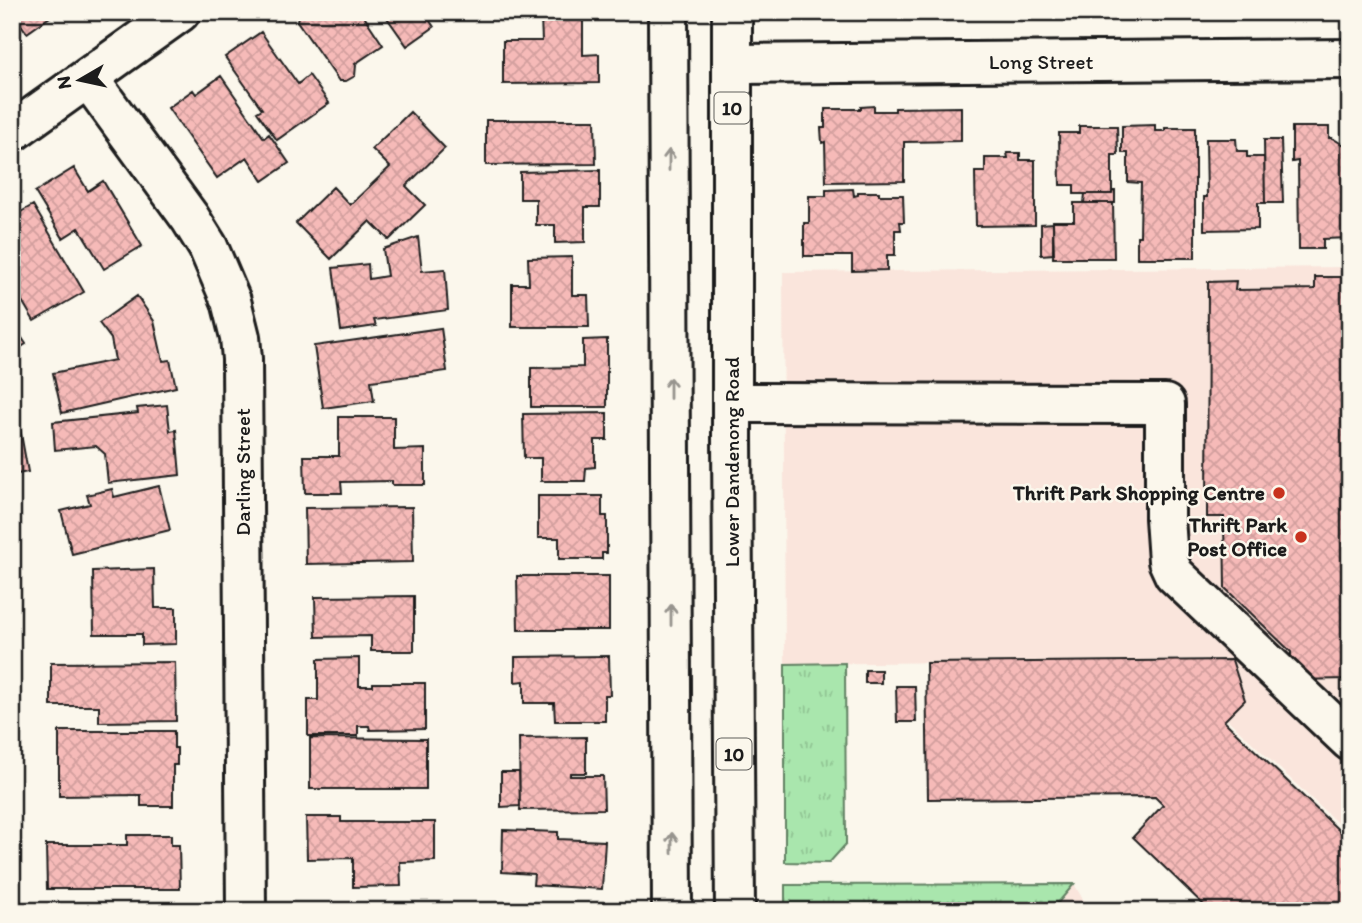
<svg xmlns="http://www.w3.org/2000/svg" width="1362" height="923" font-family="Itim,sans-serif">
<defs>
<pattern id="grass-tufts" width="24" height="20" patternUnits="userSpaceOnUse" patternTransform="scale(1.75)"><rect width="24" height="20" fill="#a9e6ad"/><path d="M3 7l-1-3M5 7V3M7 7l1-3M15 17l-1-3M17 17v-4M19 17l1-3" fill="none" stroke="#91c594"/></pattern>
<pattern id="building-cross-hatch" width="8" height="8" patternUnits="userSpaceOnUse" patternTransform="scale(1.75)"><rect width="8" height="8" fill="#f6bab8"/><path d="M0 0l8 8M0 8l8-8" fill="none" stroke="#d29f9e"/></pattern>
</defs>
<rect width="100%" height="100%" fill="#fbf7ec"/>
<filter id="ink" filterUnits="userSpaceOnUse"><feTurbulence type="fractalNoise" baseFrequency=".0143" numOctaves="2"/><feDisplacementMap in="SourceGraphic" scale="14" xChannelSelector="R" yChannelSelector="G"/><feConvolveMatrix kernelMatrix="1 2 1 2 8 2 1 2 1" color-interpolation-filters="sRGB"/></filter>
<g filter="url(#ink)">
<!-- built -->
<path fill="#fae5dc" d="M 1350,267 L 1350,835 L 1226,718 L 1243,700 L 1231,659 L 785,664 L 783,272 Z
M 1074,884 L 1090,911 L 1051,911 Z"/>
<!-- grass -->
<path fill="url(#grass-tufts)" stroke="#628164" stroke-width="2" d="M 845,663 L 846,844 L 829,863 L 785,862 L 785,664 Z
M 1074,884 L 1051,911 L 785,911 L 785,885 Z"/>
<!-- building -->
<path fill="url(#building-cross-hatch)" stroke="#1c1c1c" stroke-width="2" d="M 12,12 L 57,12 L 27,33 Z
M 299,12 L 361,12 L 383,45 L 355,64 L 356,65 L 355,76 L 346,81 L 339,81 L 297,21 Z
M 383,12 L 424,12 L 434,27 L 407,46 Z
M 541,17 L 583,17 L 583,55 L 599,54 L 599,83 L 503,84 L 503,41 L 542,41 Z
M 261,32 L 298,84 L 309,75 L 329,103 L 277,140 L 257,112 L 262,109 L 225,57 Z
M 221,76 L 264,138 L 269,134 L 289,163 L 263,181 L 247,157 L 217,178 L 168,108 L 193,90 L 196,94 Z
M 874,106 L 874,111 L 895,111 L 895,108 L 961,107 L 961,141 L 904,142 L 904,181 L 826,182 L 825,142 L 822,143 L 821,128 L 825,128 L 825,109 L 861,109 L 861,107 Z
M 410,112 L 445,148 L 406,186 L 425,205 L 389,240 L 370,221 L 331,259 L 296,223 L 333,187 L 350,205 L 390,167 L 372,149 Z
M 486,120 L 595,120 L 596,164 L 486,165 Z
M 1155,125 L 1155,131 L 1165,131 L 1165,128 L 1195,128 L 1195,258 L 1137,258 L 1137,236 L 1140,236 L 1141,183 L 1128,182 L 1128,153 L 1122,153 L 1122,126 Z
M 1079,126 L 1117,126 L 1118,155 L 1112,155 L 1112,194 L 1074,194 L 1074,185 L 1060,185 L 1059,133 L 1079,133 Z
M 1292,127 L 1329,127 L 1329,138 L 1332,138 L 1342,144 L 1350,145 L 1349,238 L 1323,239 L 1323,249 L 1299,249 L 1298,161 L 1292,162 Z
M 1206,139 L 1236,139 L 1237,151 L 1247,151 L 1247,157 L 1264,157 L 1265,203 L 1258,203 L 1258,229 L 1204,230 L 1204,197 L 1207,197 Z
M 1264,140 L 1281,140 L 1283,203 L 1265,203 Z
M 1007,153 L 1020,153 L 1020,160 L 1035,160 L 1035,225 L 976,226 L 975,172 L 985,172 L 985,158 L 1008,158 Z
M 74,168 L 88,191 L 103,181 L 142,246 L 104,269 L 79,228 L 63,238 L 35,192 Z
M 600,170 L 600,207 L 585,207 L 585,242 L 555,243 L 555,225 L 536,225 L 536,199 L 520,199 L 520,172 Z
M 853,189 L 854,196 L 858,195 L 858,192 L 879,192 L 879,195 L 903,195 L 904,222 L 900,222 L 901,230 L 895,230 L 895,255 L 887,255 L 887,270 L 852,271 L 852,256 L 804,256 L 804,223 L 809,223 L 809,196 L 826,196 L 826,190 Z
M 1113,191 L 1115,191 L 1115,203 L 1084,203 L 1085,194 L 1112,194 Z
M 1074,203 L 1113,203 L 1114,258 L 1053,258 L 1053,221 L 1074,221 Z
M 33,205 L 84,292 L 34,321 L 12,284 L 12,217 Z
M 1053,223 L 1054,254 L 1041,255 L 1041,224 Z
M 418,237 L 422,271 L 445,269 L 448,310 L 374,320 L 376,326 L 341,331 L 333,268 L 368,264 L 369,279 L 387,276 L 383,249 Z
M 572,257 L 572,295 L 588,295 L 589,327 L 512,327 L 512,284 L 529,284 L 528,258 Z
M 1315,277 L 1350,277 L 1350,679 L 1291,680 L 1291,652 L 1225,588 L 1224,517 L 1207,517 L 1208,282 L 1236,281 L 1235,290 L 1315,289 Z
M 137,296 L 154,321 L 163,361 L 170,360 L 176,387 L 62,413 L 53,373 L 115,360 L 111,339 L 99,323 Z
M 12,323 L 26,344 L 12,353 Z
M 441,328 L 447,371 L 371,381 L 374,401 L 323,408 L 314,346 Z
M 607,339 L 607,407 L 531,407 L 531,368 L 583,367 L 583,340 Z
M 167,405 L 170,431 L 176,430 L 180,475 L 108,483 L 105,454 L 96,446 L 55,450 L 53,422 L 138,413 L 137,408 Z
M 607,413 L 607,440 L 595,440 L 595,467 L 586,468 L 585,481 L 541,481 L 541,458 L 524,458 L 523,414 Z
M 339,417 L 394,417 L 394,450 L 425,449 L 425,485 L 392,485 L 392,481 L 341,482 L 342,493 L 305,493 L 304,456 L 339,456 Z
M 19,423 L 28,472 L 12,475 L 12,425 Z
M 159,486 L 170,530 L 72,554 L 61,511 L 90,504 L 87,495 L 112,489 L 114,497 Z
M 538,496 L 602,496 L 602,516 L 607,516 L 607,553 L 602,553 L 602,559 L 559,559 L 559,538 L 538,538 Z
M 412,507 L 413,562 L 306,564 L 305,508 Z
M 154,569 L 155,608 L 176,608 L 176,644 L 142,645 L 142,634 L 94,634 L 93,571 Z
M 517,576 L 609,576 L 609,630 L 518,630 Z
M 414,596 L 414,651 L 371,651 L 371,636 L 316,637 L 315,597 Z
M 609,656 L 610,695 L 605,695 L 605,721 L 555,721 L 554,703 L 524,703 L 524,681 L 515,682 L 515,657 Z
M 359,658 L 359,686 L 373,686 L 373,683 L 425,683 L 425,729 L 370,730 L 369,726 L 358,726 L 358,736 L 308,736 L 308,700 L 318,700 L 318,659 Z
M 1232,660 L 1245,700 L 1224,721 L 1350,841 L 1350,909 L 1348,911 L 1210,911 L 1133,837 L 1163,805 L 1155,797 L 928,799 L 926,663 Z
M 175,662 L 176,721 L 99,722 L 99,706 L 51,706 L 51,663 Z
M 865,670 L 881,670 L 881,683 L 865,683 Z
M 896,686 L 915,686 L 916,722 L 897,722 Z
M 59,731 L 174,731 L 174,748 L 177,748 L 177,765 L 173,765 L 173,806 L 141,806 L 141,795 L 59,796 Z
M 586,737 L 586,773 L 570,773 L 570,776 L 603,776 L 604,809 L 520,810 L 519,738 Z
M 310,738 L 426,739 L 426,789 L 310,789 Z
M 501,772 L 519,772 L 520,806 L 501,807 Z
M 306,817 L 341,817 L 341,822 L 435,822 L 435,861 L 400,862 L 401,886 L 353,887 L 353,858 L 307,859 Z
M 503,830 L 558,832 L 558,839 L 605,841 L 602,889 L 533,885 L 534,874 L 502,872 Z
M 127,835 L 171,835 L 171,845 L 179,845 L 180,889 L 47,889 L 46,845 L 127,845 Z
M 600,904 L 601,911 L 513,911 L 513,905 Z
M 359,908 L 359,911 L 295,911 L 295,909 Z"/>
<g fill="none" stroke-linecap="round" stroke-linejoin="round">
<defs>
<path id="minor" d="M 668,12 L 672,911
M 732,64 L 1350,59
M 88,78 L 190,218 L 208,247 L 231,301 L 240,337 L 242,359 L 246,911
M 12,132 L 180,12
M 732,403 L 1165,404 L 1165,518 L 1168,561 L 1174,574 L 1350,741"/>
<path id="highway" d="M 732,12 L 732,437 L 735,911"/>
</defs>
<!-- minor casing -->
<use href="#minor" stroke="#1c1c1c" stroke-width="44"/>
<!-- highway casing -->
<use href="#highway" stroke="#1c1c1c" stroke-width="44"/>
<!-- minor -->
<use href="#minor" stroke="#fbf7ec" stroke-width="38"/>
<!-- highway -->
<use href="#highway" stroke="#fbf7ec" stroke-width="38"/>
</g>
<!-- one-way arrows -->
<defs><path id="oneway-shaft" d="M-6 0H5M1.5-3L5.5 0L1.5 3" fill="none" stroke-width="1.6" stroke-linecap="round" stroke-linejoin="round" transform="scale(1.75)"/></defs>
<g stroke="#97948e">
<use href="#oneway-shaft" transform="translate(669 160) rotate(-90)"/>
<use href="#oneway-shaft" transform="translate(670 388) rotate(-90)"/>
<use href="#oneway-shaft" transform="translate(671 615) rotate(-90)"/>
<use href="#oneway-shaft" transform="translate(672 843) rotate(-90)"/>
</g>
</g>
<!-- markers -->
<g fill="#c8321e" stroke="#fbf7ec" stroke-width="2.5">
<circle cx="1279" cy="493" r="7"/>
<circle cx="1301" cy="537" r="7"/>
</g>
<g text-anchor="middle" stroke-width="5" stroke-linejoin="round" paint-order="stroke">
<!-- shield labels -->
<g fill="#fbf7ec" stroke="#5f5e5a" stroke-width="2">
<rect x="714.5" y="92.5" width="35" height="31" rx="5"/>
<rect x="716.5" y="738.5" width="35" height="31" rx="5"/>
</g>
<g font-size="19" font-weight="bold" fill="#1c1c1c">
<text x="732" y="115">10</text>
<text x="734" y="761">10</text>
</g>
<!-- street labels -->
<g font-size="21" fill="#1c1c1c" stroke="#fbf7ec">
<text x="1041" y="69">Long Street</text>
<text transform="translate(732 462) rotate(-90)" y="7">Lower Dandenong Road</text>
<text transform="translate(243 472) rotate(-90)" y="7">Darling Street</text>
</g>
<!-- poi labels -->
<g font-size="21" font-weight="bold" fill="#1c1c1c" stroke="#fbf7ec" text-anchor="end">
<text x="1265" y="500">Thrift Park Shopping Centre</text>
<text x="1287" y="532">Thrift Park<tspan x="1287" dy="24">Post Office</tspan></text>
</g>
</g>
<!-- margin -->
<rect width="1362" height="923" fill="none" stroke="#fbf7ec" stroke-width="42"/>
<rect x="21" y="21" width="1320" height="881" fill="none" stroke="#1c1c1c" stroke-width="2.5" filter="url(#ink)"/>
<!-- north arrow -->
<g transform="translate(80 80) rotate(261)" stroke="#fbf7ec" stroke-width="5" paint-order="stroke">
<path d="M0-5L12 26L0 18L-12 26Z" fill="#1c1c1c"/>
<text y="-10" font-size="19" font-weight="bold" text-anchor="middle" fill="#1c1c1c">N</text>
</g>
</svg>
